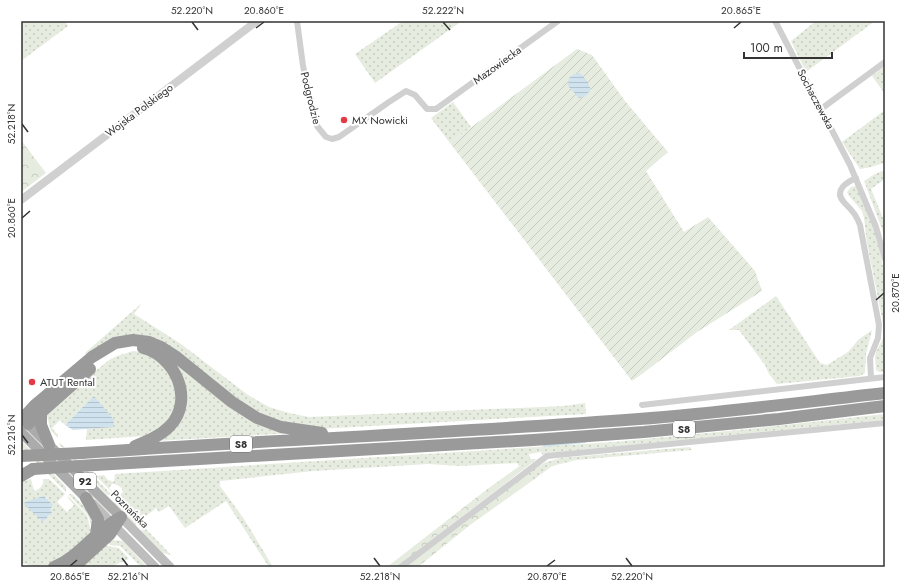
<svg xmlns="http://www.w3.org/2000/svg" width="906" height="588" font-family="Jost,sans-serif">
<defs>
<pattern id="grass-dots" width="8" height="8" patternUnits="userSpaceOnUse"><rect width="8" height="8" fill="#e6ecdf"/><path d="M2 2h.1M6 6h.1" fill="none" stroke="#c6cbc0" stroke-width="1.8" stroke-linecap="round"/></pattern>
<pattern id="forest-crowns" width="20" height="18" patternUnits="userSpaceOnUse"><rect width="20" height="18" fill="#e6ecdf"/><path d="M2 6a3 3 0 1 1 6 0M12 15a3 3 0 1 1 6 0" fill="none" stroke="#c6cbc0"/></pattern>
<pattern id="garden-furrows" width="10" height="10" patternUnits="userSpaceOnUse"><rect width="10" height="10" fill="#e6ecdf"/><path d="M-1 1l2-2M0 10L10 0M9 11l2-2" fill="none" stroke="#c6cbc0"/></pattern>
<pattern id="water-rules" width="6" height="5" patternUnits="userSpaceOnUse"><rect width="6" height="5" fill="#cfe2ee"/><path d="M0 2.5h6" fill="none" stroke="#b2c2cd"/></pattern>
</defs>
<rect width="100%" height="100%" fill="#fff"/>
<!-- grass -->
<path fill="url(#grass-dots)" fill-rule="evenodd" d="M 21,21 L 65,21 L 68,26 L 21,61 Z
M 403,21 L 462,21 L 375,83 L 355,54 Z
M 816,21 L 875,21 L 806,72 L 791,41 Z
M 885,66 L 885,94 L 872,76 Z
M 453,102 L 471,127 L 450,143 L 431,118 Z
M 885,110 L 885,165 L 882,163 C 880,165 863,169 860,169 L 842,142 Z
M 882,171 L 885,172 L 885,179 L 871,189 L 885,223 L 885,237 L 864,181 L 875,174 Z
M 856,186 C 871,208 881,252 885,278 L 885,372 L 879,372 L 876,370 L 875,357 L 876,352 L 884,336 L 883,323 L 867,243 L 864,218 L 862,211 L 849,196 L 847,192 L 851,187 Z
M 776,296 L 820,363 L 827,365 L 848,352 L 858,340 L 872,330 L 866,354 L 865,373 L 859,376 L 777,384 L 769,374 L 765,365 L 739,330 L 729,330 Z
M 142,303 L 134,314 L 181,344 L 248,395 L 269,407 L 289,413 L 309,417 L 564,406 L 585,403 L 586,414 L 318,429 L 265,418 L 145,336 L 87,355 L 85,353 Z
M 133,351 L 146,353 L 157,357 L 176,384 L 175,410 L 161,429 L 144,436 L 86,440 L 87,429 L 113,426 L 94,397 L 65,425 L 60,420 L 52,428 L 58,435 L 58,438 L 51,431 L 47,416 L 45,413 L 109,360 L 117,356 Z
M 168,357 L 293,433 L 155,441 L 182,413 Z
M 885,414 L 885,420 L 548,453 L 543,455 L 541,452 L 529,454 L 530,459 L 537,459 L 524,469 L 521,465 L 519,466 L 517,463 L 460,466 L 428,464 L 313,471 L 220,481 L 220,486 L 244,519 L 273,567 L 269,567 L 226,501 L 185,528 L 169,506 L 159,512 L 156,508 L 141,520 L 117,497 L 123,492 C 122,486 117,484 112,484 L 109,488 L 113,492 L 113,493 L 96,476 L 104,475 L 108,480 L 114,482 L 115,474 L 614,442 L 749,429 Z
M 27,430 L 110,513 L 110,517 L 29,433 Z
M 21,440 L 66,487 L 66,492 L 21,447 Z
M 60,443 L 112,495 L 107,495 L 59,444 Z
M 690,447 L 692,450 L 576,460 L 552,466 L 532,481 L 526,474 L 544,463 L 560,458 Z
M 31,479 L 34,491 C 40,489 44,486 43,479 L 49,479 L 65,494 L 57,502 L 67,512 L 74,505 L 68,498 L 68,496 L 87,515 L 92,535 L 53,564 L 37,567 L 21,563 L 21,482 ZM 46,496 L 50,507 L 49,509 L 52,512 L 43,522 Z
M 70,494 L 72,494 L 93,516 L 92,527 L 88,515 L 69,495 Z
M 114,498 L 139,523 L 139,524 L 135,525 L 114,503 Z
M 143,526 L 171,555 L 163,553 L 143,533 L 141,529 Z
M 112,540 L 123,541 L 147,567 L 141,567 L 120,546 L 110,545 L 107,542 Z
M 104,545 L 119,548 L 129,559 L 110,567 L 82,567 Z"/>
<!-- forest -->
<path fill="url(#forest-crowns)" d="M 21,140 L 46,173 L 21,192 Z
M 521,465 L 524,469 L 397,567 L 387,567 L 486,490 Z
M 526,474 L 532,481 L 470,525 L 418,567 L 405,567 Z"/>
<!-- garden -->
<path fill="url(#garden-furrows)" d="M 577,49 L 592,55 L 625,101 L 668,152 L 646,171 L 684,232 L 708,217 L 755,271 L 762,291 L 697,332 L 642,374 L 632,381 L 450,143 Z"/>
<!-- water -->
<path fill="url(#water-rules)" d="M 580,73 L 588,82 L 589,86 L 591,89 L 586,96 L 579,98 L 568,86 L 569,78 L 574,74 Z
M 94,396 L 114,420 L 113,427 L 73,430 L 65,425 Z
M 44,496 L 53,505 L 50,509 L 52,512 L 43,522 L 24,504 L 25,502 Z"/>
<g fill="none" stroke-linecap="round" stroke-linejoin="round">
<!-- stream -->
<path stroke="#cfe2ee" stroke-width="2" d="M 544,446 L 585,442"/>
<!-- minor -->
<path stroke="#d0d0d0" stroke-width="6" d="M 297,21 L 303,66 L 317,126 L 326,137 L 332,139 L 339,137 L 389,102 L 406,91 L 415,95 L 427,109 L 436,109 L 558,21
M 775,21 L 850,165 L 876,227 L 885,259
M 821,109 L 885,62
M 856,178 C 847,182 834,190 843,201 C 846,205 849,207 852,211 C 856,215 858,220 860,225 L 879,325 L 878,338 L 870,358 L 871,378
M 642,405 L 885,377
M 401,567 L 547,456 L 885,423"/>
<!-- tertiary -->
<path stroke="#d0d0d0" stroke-width="8" d="M 21,200 L 257,21"/>
<!-- secondary -->
<path stroke="#bdbdbd" stroke-width="9" d="M 93,504 L 155,567
M 121,517 L 170,567"/>
<!-- primary -->
<path stroke="#ababab" stroke-width="10" d="M 24,420 L 121,517
M 21,432 L 86,498"/>
<!-- motorway -->
<path stroke="#9a9a9a" stroke-width="12" d="M 41,412 L 41,425 L 49,445
M 23,418 L 35,405 L 92,357 L 115,343 L 133,340 L 149,342 L 161,347 L 175,356 L 232,402 L 257,418 L 281,427 L 322,433
M 28,424 L 90,369
M 135,446 C 148,441 160,436 170,426 C 195,399 175,356 143,348
M 82,453 C 268,440 454,433 639,419 C 722,413 803,402 885,393
M 95,465 L 533,440 L 644,432 L 779,419 L 885,406
M 21,476 L 33,469
M 86,498 L 98,519 L 96,535
M 54,567 C 81,556 95,530 121,517
M 74,567 L 110,534 L 119,520"/>
<!-- motorway-bridge -->
<path stroke="#9a9a9a" stroke-width="12" d="M 21,456 L 82,453
M 33,469 L 95,465"/>
</g>
<!-- ticks -->
<path fill="none" stroke="#333" stroke-width="1.5" d="M 192,22 L 198,30M 443,22 L 450,30M 256,28 L 264,22M 734,28 L 741,22M 22,124 L 28,132M 22,218 L 30,211M 876,300 L 884,293M 22,435 L 28,443M 122,558 L 128,566M 374,558 L 380,566M 626,558 L 632,566M 70,566 L 77,560M 547,566 L 555,560"/>
<!-- markers -->
<g fill="#e63946" stroke="#fff" stroke-width="1.5">
<circle cx="344" cy="120" r="4"/>
<circle cx="32" cy="382" r="4"/>
</g>
<g text-anchor="middle" stroke-width="4" stroke-linejoin="round" paint-order="stroke">
<!-- shield labels -->
<g fill="#fff" stroke="#707070" stroke-width="1">
<rect x="673" y="421" width="22" height="16" rx="3"/>
<rect x="230" y="436" width="22" height="16" rx="3"/>
<rect x="74" y="473" width="22" height="16" rx="3"/>
</g>
<g font-size="10" font-weight="bold" fill="#333">
<text x="684" y="433">S8</text>
<text x="241" y="448">S8</text>
<text x="85" y="485">92</text>
</g>
<!-- street labels -->
<g font-size="11" fill="#333" stroke="#fff">
<text transform="translate(497 65) rotate(-36)" y="4">Mazowiecka</text>
<text transform="translate(311 98) rotate(76)" y="4">Podgrodzie</text>
<text transform="translate(816 99) rotate(62)" y="4">Sochaczewska</text>
<text transform="translate(139 110) rotate(-37)" y="4">Wojska Polskiego</text>
<text transform="translate(130 509) rotate(45)" y="4">Poznańska</text>
</g>
<!-- poi labels -->
<g font-size="11" fill="#333" stroke="#fff" text-anchor="start">
<text x="352" y="124">MX Nowicki</text>
<text x="40" y="386">ATUT Rental</text>
</g>
</g>
<!-- border -->
<rect width="906" height="588" fill="none" stroke="#ffffff" stroke-width="44"/>
<!-- scale -->
<path d="M744 52v6h88v-6" fill="none" stroke="#333333" stroke-width="2"/>
<text x="750" y="52" font-size="12" fill="#333333" stroke="#ffffff" stroke-width="3" paint-order="stroke">100 m</text>
<rect x="22" y="22" width="862" height="544" fill="none" stroke="#333" stroke-width="1.5"/>
<g font-size="10" text-anchor="middle" fill="#333">
<text x="192" y="14">52.220°N</text>
<text x="264" y="14">20.860°E</text>
<text x="443" y="14">52.222°N</text>
<text x="741" y="14">20.865°E</text>
<text transform="translate(11 124) rotate(-90)" y="4">52.218°N</text>
<text transform="translate(11 218) rotate(-90)" y="4">20.860°E</text>
<text transform="translate(895 293) rotate(-90)" y="4">20.870°E</text>
<text transform="translate(11 435) rotate(-90)" y="4">52.216°N</text>
<text x="70" y="580">20.865°E</text>
<text x="128" y="580">52.216°N</text>
<text x="380" y="580">52.218°N</text>
<text x="547" y="580">20.870°E</text>
<text x="632" y="580">52.220°N</text>
</g>
</svg>
